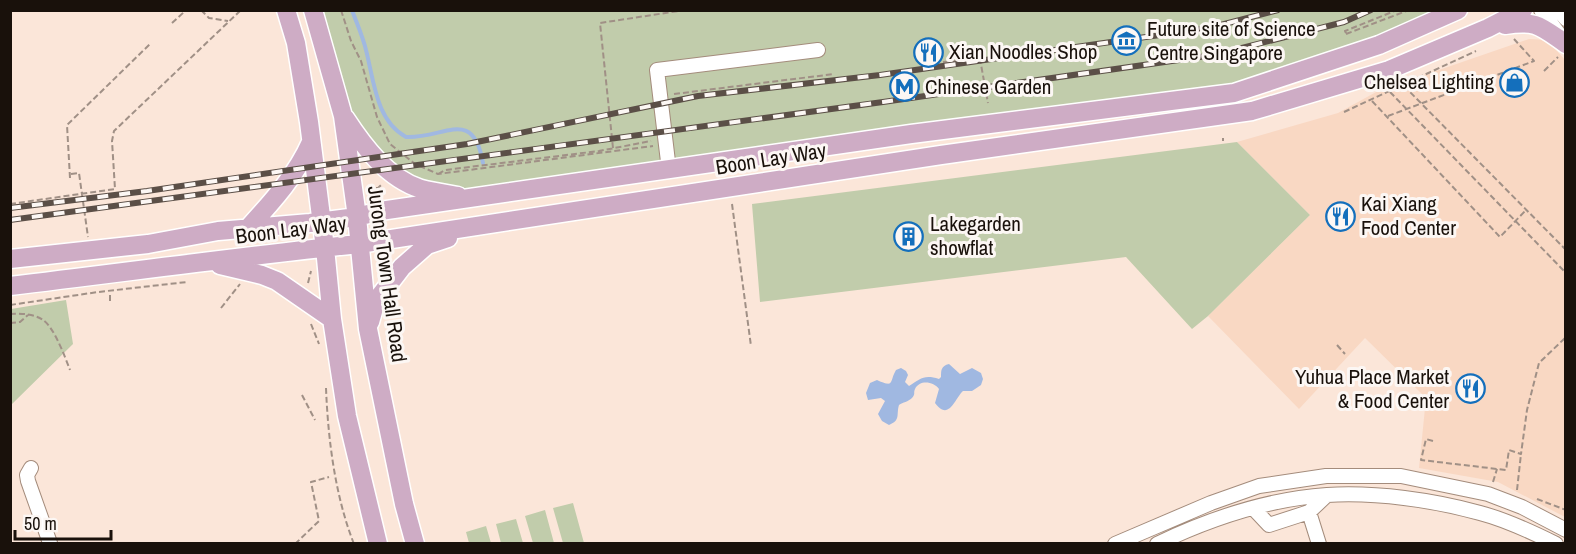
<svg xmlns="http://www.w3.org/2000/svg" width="1576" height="554" font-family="'Archivo Narrow',sans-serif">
<rect width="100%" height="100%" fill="#fbe6d9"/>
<!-- built -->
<path fill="#f9d8c3" d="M 1529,39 L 1547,40 L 1565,60 L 1565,517 L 1498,482 L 1419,468 L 1426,398 L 1365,338 L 1299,409 L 1208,316 L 1310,215 L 1237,142 L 1338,113 L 1378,91 Z"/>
<!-- green -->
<path fill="#c1ccab" d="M 313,11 L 1458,11 L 1234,93 L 475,199 L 422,189 L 354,132 Z
M 1237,142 L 1310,215 L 1208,316 L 1192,329 L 1126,257 L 760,302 L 752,204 Z
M 66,300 L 73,344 L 11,405 L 11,309 Z
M 573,503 L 584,543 L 563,543 L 553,508 Z
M 545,510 L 554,543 L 533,543 L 525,516 Z
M 516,519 L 523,543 L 501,543 L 496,524 Z
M 486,526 L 491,543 L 469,543 L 466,532 Z"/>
<!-- water -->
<path fill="#a0b8e1" d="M 949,364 L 960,374 L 972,368 L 981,373 L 983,379 L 981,385 L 972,391 L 963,391 C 955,398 949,422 935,403 L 939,389 C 934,382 920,379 915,389 C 913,394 916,393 912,398 C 908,402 903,402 899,405 C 896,415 901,420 889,425 L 882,421 L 878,414 L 885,401 L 881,398 L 868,400 L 866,393 L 870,383 L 877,380 C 895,388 889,382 896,370 L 901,368 L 906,371 L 908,375 L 905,382 L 909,386 C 920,379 924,374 939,379 L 941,377 C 941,370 941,366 949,364 Z"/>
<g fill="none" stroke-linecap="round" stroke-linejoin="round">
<!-- stream -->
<path stroke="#a0b8e1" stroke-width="4" d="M 352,10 C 357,24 363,37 366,50 C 374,81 376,121 406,137 C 444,139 473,106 483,163"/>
<defs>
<path id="minor" d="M 1541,10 L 1559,34
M 1558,10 L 1566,19
M 669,170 L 657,70 L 818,50
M 31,468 L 27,475 L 28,481 L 50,543
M 1253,508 L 1269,525 L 1309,512 L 1327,495
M 1309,512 L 1319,544
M 1115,544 L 1211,503 L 1259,486 L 1326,476 L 1401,476 L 1488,494 L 1522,507 L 1566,530
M 1157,544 C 1209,519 1269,499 1327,495 C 1376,492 1433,500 1480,513 C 1507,520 1532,532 1556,544"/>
<path id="major" d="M 286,10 L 296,43 L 309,122 L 325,248 L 332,319 L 347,416 L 378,544
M 313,10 L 343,116 L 357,217 L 368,329 L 404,504 L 415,544
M 1505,25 C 1537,20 1540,26 1566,44
M 345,118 C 364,147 387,178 421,189 C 432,192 446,194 458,196
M 249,227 C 273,201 297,174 311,142
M 10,259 L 148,244 L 218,231 L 310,223 L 357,217 L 380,211 L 911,134 L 1234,93 L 1379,45 L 1458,10
M 220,265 L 262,275 L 277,281 L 332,319
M 10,286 C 127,272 243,256 359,244 L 941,155 L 1252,111 L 1389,70 L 1488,28 L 1523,10
M 370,322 L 376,301 L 402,267 L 427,245 L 448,238"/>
</defs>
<!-- minor casing -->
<use href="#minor" stroke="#a48c7c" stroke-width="16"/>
<!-- major casing -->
<use href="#major" stroke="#fff" stroke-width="21"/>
<!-- path -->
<path stroke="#a09086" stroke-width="2" stroke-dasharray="6 3" stroke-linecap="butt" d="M 201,10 L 209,18 L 228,21
M 341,10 L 351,41 L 361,61 L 377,117 L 390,144 L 415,164 L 438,174 L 653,146
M 172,23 L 184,12 L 183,10
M 1346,33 L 1345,31 L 1397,10
M 1346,34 L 1409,10
M 943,62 L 980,59 L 988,103
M 1544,71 L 1558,57
M 1404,86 L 1566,250
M 1390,92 L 1566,273
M 674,94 L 834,74
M 1372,101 L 1500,237 L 1526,210
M 1344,112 L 1476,51
M 1388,116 L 1534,61 L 1514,39
M 1223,138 L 1223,141
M 613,148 L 600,23 L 685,10
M 71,174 L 79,173 L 88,237
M 438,174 L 445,170 L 599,151 L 651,141
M 70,178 L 67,125 L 151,43
M 367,188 L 378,188 L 381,185
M 10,204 L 115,189 L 112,141 L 114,131 L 241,10
M 732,204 L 751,346
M 308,283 L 311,271
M 110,301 L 110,292
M 10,305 L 98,292 L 187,282
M 221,308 L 240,284
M 10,314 C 20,313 35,314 43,320 C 54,327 65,357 70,370
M 10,323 L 20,322 L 28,315
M 311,324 L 319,344
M 1337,345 L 1345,354
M 326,388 C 328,439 335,496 354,544
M 302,395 L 315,420
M 1433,441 L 1426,439 L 1421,460 L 1506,470 L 1509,450 L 1521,454 L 1527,410 L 1539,363 L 1566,337
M 1493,482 L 1497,469
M 1517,490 L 1521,454
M 1537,499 L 1566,510
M 295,544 L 319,521 L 311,482 L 329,477"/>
<!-- minor -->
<use href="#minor" stroke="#fff" stroke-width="14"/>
<!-- major -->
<use href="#major" stroke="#ceacc5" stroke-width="18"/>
<defs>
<path id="rail" d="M 10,208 L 147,191 L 467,144 L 698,96 L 880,75 L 1209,28 L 1278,10
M 10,220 L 883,102 L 1214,55 L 1344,22 L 1371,10"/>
</defs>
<!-- rail casing -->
<use href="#rail" stroke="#5b4f47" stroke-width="6"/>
<!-- rail -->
<use href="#rail" stroke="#fcf7f4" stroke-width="4" stroke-dasharray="11" stroke-linecap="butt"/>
</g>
<!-- icons -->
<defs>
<symbol id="museum-ring" viewBox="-11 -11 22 22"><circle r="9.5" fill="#fcf7f4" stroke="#146fbc" stroke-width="1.5"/><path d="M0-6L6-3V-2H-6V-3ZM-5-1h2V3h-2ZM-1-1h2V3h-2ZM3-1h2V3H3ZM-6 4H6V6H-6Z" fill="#146fbc"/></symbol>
<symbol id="restaurant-ring" viewBox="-11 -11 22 22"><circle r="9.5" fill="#fcf7f4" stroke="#146fbc" stroke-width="1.5"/><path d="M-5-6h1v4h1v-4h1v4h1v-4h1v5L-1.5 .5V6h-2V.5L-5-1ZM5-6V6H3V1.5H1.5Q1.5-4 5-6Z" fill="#146fbc"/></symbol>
<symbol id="shop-ring" viewBox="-11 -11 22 22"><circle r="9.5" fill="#fcf7f4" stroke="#146fbc" stroke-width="1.5"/><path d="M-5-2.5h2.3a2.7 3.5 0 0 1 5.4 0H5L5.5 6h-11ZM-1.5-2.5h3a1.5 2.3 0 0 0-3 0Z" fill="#146fbc"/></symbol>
<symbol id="metro-ring" viewBox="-11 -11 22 22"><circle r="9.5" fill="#fcf7f4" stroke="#146fbc" stroke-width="1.5"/><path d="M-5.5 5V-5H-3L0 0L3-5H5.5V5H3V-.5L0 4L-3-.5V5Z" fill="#146fbc"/></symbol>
<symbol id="building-ring" viewBox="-11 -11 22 22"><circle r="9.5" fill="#fcf7f4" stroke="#146fbc" stroke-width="1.5"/><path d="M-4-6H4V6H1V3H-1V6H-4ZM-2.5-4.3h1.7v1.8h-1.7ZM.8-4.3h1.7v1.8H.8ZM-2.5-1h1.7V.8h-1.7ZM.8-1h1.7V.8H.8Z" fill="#146fbc"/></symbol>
</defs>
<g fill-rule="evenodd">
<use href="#museum-ring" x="1110" y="24" width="33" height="33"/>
<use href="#restaurant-ring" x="912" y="36" width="33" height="33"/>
<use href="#shop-ring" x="1498" y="66" width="33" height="33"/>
<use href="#metro-ring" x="888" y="70" width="33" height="33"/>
<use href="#restaurant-ring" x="1324" y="200" width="33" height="33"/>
<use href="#building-ring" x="892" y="220" width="33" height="33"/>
<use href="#restaurant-ring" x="1454" y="372" width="33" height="33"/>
</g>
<g text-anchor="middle" stroke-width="6" stroke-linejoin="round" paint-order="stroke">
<!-- poi labels -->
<g font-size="21" fill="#19110b" stroke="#fcf7f4" text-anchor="start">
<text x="1147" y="36">Future site of Science<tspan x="1147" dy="24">Centre Singapore</tspan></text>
<text x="949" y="59">Xian Noodles Shop</text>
<text x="1494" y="89" text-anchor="end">Chelsea Lighting</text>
<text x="925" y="94">Chinese Garden</text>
<text x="1361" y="211">Kai Xiang<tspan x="1361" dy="24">Food Center</tspan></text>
<text x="930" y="231">Lakegarden<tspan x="930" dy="24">showflat</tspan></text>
<text x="1449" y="384" text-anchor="end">Yuhua Place Market<tspan x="1449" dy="24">&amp; Food Center</tspan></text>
</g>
<!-- street labels -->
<g font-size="21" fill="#19110b" stroke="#fcf7f4">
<text transform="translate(771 159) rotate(-9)" y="7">Boon Lay Way</text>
<text transform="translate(291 230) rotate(-7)" y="7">Boon Lay Way</text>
<text transform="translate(387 274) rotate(82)" y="7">Jurong Town Hall Road</text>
</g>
</g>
<!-- border -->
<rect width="1576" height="554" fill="none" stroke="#19110b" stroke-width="24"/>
<!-- scale -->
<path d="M15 530v9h96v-9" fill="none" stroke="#19110b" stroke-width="3"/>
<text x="24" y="530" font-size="18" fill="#19110b" stroke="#fcf7f4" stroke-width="4.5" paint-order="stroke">50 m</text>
</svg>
